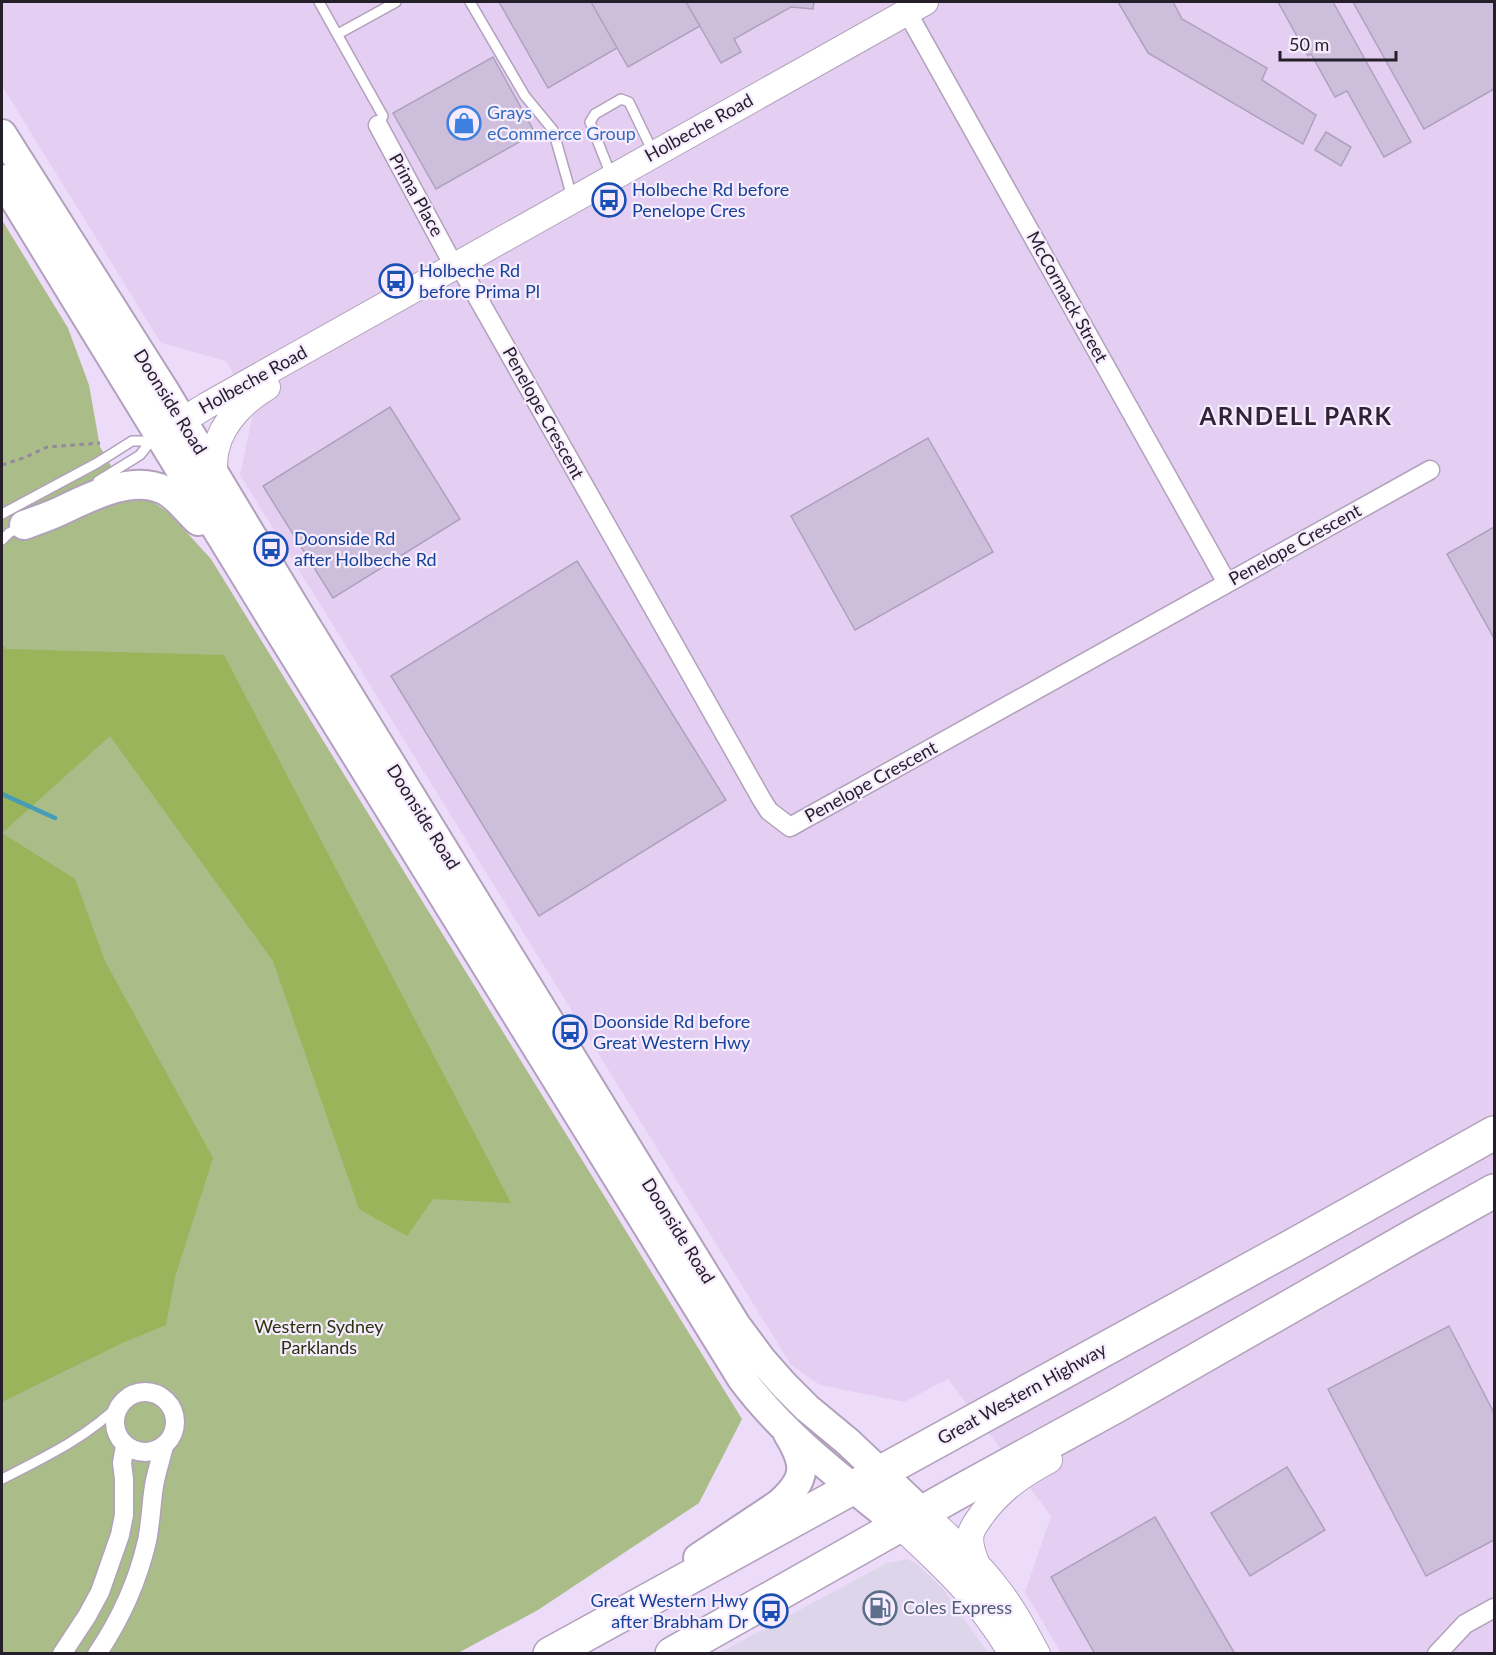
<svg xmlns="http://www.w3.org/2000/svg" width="1496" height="1655" font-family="Lato,sans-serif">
<rect width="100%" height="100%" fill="#eddcf9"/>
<!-- commercial -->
<path fill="#ddd6eb" d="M 907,1559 L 917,1564 L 943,1589 L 988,1653 L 719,1653 L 887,1563 Z"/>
<!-- built -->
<path fill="#e4cff2" d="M 2,2 L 1494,2 L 1494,1653 L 1061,1653 L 1025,1592 L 1051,1516 L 948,1379 L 904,1402 L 820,1385 L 791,1365 L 240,475 L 254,409 L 226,361 L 161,343 L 2,86 Z"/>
<!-- green -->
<path fill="#aabc88" d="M 2,220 L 68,328 L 89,385 L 100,447 L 118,478 L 169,513 L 211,559 L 742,1419 L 699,1503 L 538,1610 L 458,1653 L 2,1653 Z"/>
<!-- forest -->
<path fill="#99b45a" d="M 2,644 L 6,649 L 224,655 L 511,1203 L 433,1199 L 407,1236 L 359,1209 L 273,961 L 110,736 L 2,833 L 75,879 L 105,961 L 213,1158 L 175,1277 L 166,1325 L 122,1343 L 2,1402 Z"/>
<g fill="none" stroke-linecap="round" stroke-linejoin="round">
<!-- stream -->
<path stroke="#449cb7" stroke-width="4.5" d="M 2,794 L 55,818"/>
</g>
<!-- building -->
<path fill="#cdbfdc" stroke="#aea1bd" stroke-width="1.5" d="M 499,2 L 591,2 L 617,48 L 548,88 Z
M 591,2 L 686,2 L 700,26 L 628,67 Z
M 686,2 L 814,2 L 813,9 L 791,7 L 734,39 L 741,52 L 721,63 Z
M 1118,2 L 1173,2 L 1182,19 L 1267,68 L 1262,80 L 1316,115 L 1303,144 L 1148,53 Z
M 1278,2 L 1333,2 L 1411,142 L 1384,157 L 1347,91 L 1335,97 L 1311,54 L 1308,56 Z
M 1353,2 L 1494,2 L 1494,89 L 1424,129 Z
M 493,57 L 535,133 L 436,189 L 393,113 Z
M 1326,132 L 1351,147 L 1341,166 L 1315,150 Z
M 390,407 L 460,519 L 333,598 L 263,486 Z
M 928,438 L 993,552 L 855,630 L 791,516 Z
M 1494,527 L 1494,638 L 1447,554 Z
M 577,561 L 726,800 L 539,916 L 391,676 Z
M 1449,1326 L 1494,1413 L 1494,1540 L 1426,1576 L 1328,1389 Z
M 1287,1467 L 1325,1530 L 1250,1576 L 1211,1513 Z
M 1155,1517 L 1235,1654 L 1095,1654 L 1051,1577 Z"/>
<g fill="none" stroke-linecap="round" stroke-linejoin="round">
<defs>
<path id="lane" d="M 319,2 L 383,116 L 378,125
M 470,2 L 525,96 L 553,130 L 572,197
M 338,34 L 396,2
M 611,175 L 590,122 L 595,114 L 621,99 L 629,102 L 653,152
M 98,481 L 140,455 L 151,441 L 156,438
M 2,514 L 97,463 L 132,441 L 151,441
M 2,540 L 9,533 L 22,526
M 2,1479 C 43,1458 88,1437 121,1403"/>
<path id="street" d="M 907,12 L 1227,583
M 378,125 L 454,266
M 458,263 L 762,800 L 769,811 L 790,827 L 1430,470
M115 1422a30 30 0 1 1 60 0a30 30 0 1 1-60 0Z
M 62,1654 L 87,1616 L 100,1592 L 120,1535 L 124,1515 L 124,1479 L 122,1463 L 125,1446
M 97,1654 C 120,1620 138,1580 147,1541 C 151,1522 151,1504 154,1486 C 156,1473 161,1459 164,1446
M 1437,1654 L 1465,1624 L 1494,1608"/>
<path id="secondary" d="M 166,431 L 206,406 L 925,2
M 214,473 C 214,465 214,456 216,449 C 222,422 245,400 267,387
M 923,1513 C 947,1536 974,1559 995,1586 C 1012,1607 1024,1630 1037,1654
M 900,1526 C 944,1566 982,1602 1012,1654
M 977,1565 C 973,1555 968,1544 971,1533 C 973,1526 979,1519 983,1513 C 1001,1489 1023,1474 1049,1460"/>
<path id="primary" d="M 2,134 L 164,390 L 297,611 L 736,1325 L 762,1360 L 784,1385 L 807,1408 L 848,1442 L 923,1513
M 2,179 C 247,580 494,980 742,1379 C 786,1438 844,1480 900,1526
M 24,525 C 35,521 47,517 58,512 C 88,498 132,474 164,490 C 177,496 187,511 198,521
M 698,1558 L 779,1504 C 807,1479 807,1465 788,1434"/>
<path id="highway" d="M 550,1654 L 1296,1244 L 1494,1133
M 672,1654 L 955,1494 L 1116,1406 L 1415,1235 L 1494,1191"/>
</defs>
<!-- lane casing -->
<use href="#lane" stroke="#b1a1bc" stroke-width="12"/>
<!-- street casing -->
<use href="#street" stroke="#b1a1bc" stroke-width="21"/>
<!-- secondary casing -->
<use href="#secondary" stroke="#b1a1bc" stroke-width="28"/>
<!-- primary casing -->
<use href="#primary" stroke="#b1a1bc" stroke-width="32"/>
<!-- highway casing -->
<use href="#highway" stroke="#b1a1bc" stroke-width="36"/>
<!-- path -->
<path stroke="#94889d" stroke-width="3" stroke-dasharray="4.5 4.5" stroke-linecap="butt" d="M 2,465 L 26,457 L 47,447 L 100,443"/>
<!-- lane -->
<use href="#lane" stroke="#fff" stroke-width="9"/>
<!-- street -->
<use href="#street" stroke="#fff" stroke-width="18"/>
<!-- secondary -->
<use href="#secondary" stroke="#fff" stroke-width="26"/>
<!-- primary -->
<use href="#primary" stroke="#fff" stroke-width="28"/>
<!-- highway -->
<use href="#highway" stroke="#fff" stroke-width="33"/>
</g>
<!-- icons -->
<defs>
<symbol id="shop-ring" viewBox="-11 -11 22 22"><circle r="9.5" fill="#f6ecfe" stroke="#3f7fe0" stroke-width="1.5"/><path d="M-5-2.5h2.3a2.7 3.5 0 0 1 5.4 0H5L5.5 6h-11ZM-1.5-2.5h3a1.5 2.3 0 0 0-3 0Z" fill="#3f7fe0"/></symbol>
<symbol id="bus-ring" viewBox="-11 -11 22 22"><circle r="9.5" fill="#f6ecfe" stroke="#1a4fb4" stroke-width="1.5"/><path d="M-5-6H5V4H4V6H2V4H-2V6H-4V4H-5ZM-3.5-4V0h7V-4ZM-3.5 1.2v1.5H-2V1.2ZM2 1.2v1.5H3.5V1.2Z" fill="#1a4fb4"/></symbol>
<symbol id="fuel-ring" viewBox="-11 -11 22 22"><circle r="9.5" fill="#f6ecfe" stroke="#5c6f8a" stroke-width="1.5"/><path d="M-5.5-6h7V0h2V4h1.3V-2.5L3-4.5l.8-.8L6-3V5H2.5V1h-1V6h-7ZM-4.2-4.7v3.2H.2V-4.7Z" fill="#5c6f8a"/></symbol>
</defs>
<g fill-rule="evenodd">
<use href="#shop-ring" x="445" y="104" width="38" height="38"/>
<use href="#bus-ring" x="590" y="181" width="38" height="38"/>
<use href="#bus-ring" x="377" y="262" width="38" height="38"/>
<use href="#bus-ring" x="252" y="530" width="38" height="38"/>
<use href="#bus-ring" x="551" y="1013" width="38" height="38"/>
<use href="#fuel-ring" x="861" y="1589" width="38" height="38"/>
<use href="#bus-ring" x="752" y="1592" width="38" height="38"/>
</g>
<g text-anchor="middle" stroke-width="4.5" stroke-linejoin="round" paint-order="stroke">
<!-- shop labels -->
<g font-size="18" fill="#366cbe" stroke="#f6ecfe" text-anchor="start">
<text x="487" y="119">Grays<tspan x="487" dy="21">eCommerce Group</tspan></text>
</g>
<!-- street labels -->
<g font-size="18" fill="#251f29" stroke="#f6ecfe">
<text transform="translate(699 128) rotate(-29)" y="6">Holbeche Road</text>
<text transform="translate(416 195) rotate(61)" y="6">Prima Place</text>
<text transform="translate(1067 297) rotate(61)" y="6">McCormack Street</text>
<text transform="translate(253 380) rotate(-29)" y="6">Holbeche Road</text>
<text transform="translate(170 402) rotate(58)" y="6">Doonside Road</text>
<text transform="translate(543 413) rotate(61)" y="6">Penelope Crescent</text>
<text transform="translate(1295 545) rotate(-29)" y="6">Penelope Crescent</text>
<text transform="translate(871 782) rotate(-29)" y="6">Penelope Crescent</text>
<text transform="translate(423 817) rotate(58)" y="6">Doonside Road</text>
<text transform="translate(678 1231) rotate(58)" y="6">Doonside Road</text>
<text transform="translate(1022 1394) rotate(-29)" y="6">Great Western Highway</text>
</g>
<!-- transit labels -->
<g font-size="18" fill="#164399" stroke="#f6ecfe" text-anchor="start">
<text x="632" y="196">Holbeche Rd before<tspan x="632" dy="21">Penelope Cres</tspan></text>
<text x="419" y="277">Holbeche Rd<tspan x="419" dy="21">before Prima Pl</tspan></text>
<text x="294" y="545">Doonside Rd<tspan x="294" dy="21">after Holbeche Rd</tspan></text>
<text x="593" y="1028">Doonside Rd before<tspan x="593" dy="21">Great Western Hwy</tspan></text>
<text x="748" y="1607" text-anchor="end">Great Western Hwy<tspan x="748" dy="21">after Brabham Dr</tspan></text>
</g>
<!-- park labels -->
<g font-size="18" fill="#29340e" stroke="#f6ecfe">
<text x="319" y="1333">Western Sydney<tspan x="319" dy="21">Parklands</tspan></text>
</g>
<!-- service labels -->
<g font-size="18" fill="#4e5e75" stroke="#f6ecfe" text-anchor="start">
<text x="903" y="1614">Coles Express</text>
</g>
<!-- district labels -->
<g font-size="24" font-weight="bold" letter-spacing="1.5" fill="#302338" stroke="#f6ecfe">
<text x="1296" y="425">ARNDELL PARK</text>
</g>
</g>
<!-- border -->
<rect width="1496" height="1655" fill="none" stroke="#251f29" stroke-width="6"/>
<!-- scale -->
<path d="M1280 51v9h116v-9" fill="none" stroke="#251f29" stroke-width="3"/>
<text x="1289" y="51" font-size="18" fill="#251f29" stroke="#f6ecfe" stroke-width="4.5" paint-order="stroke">50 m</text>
</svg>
